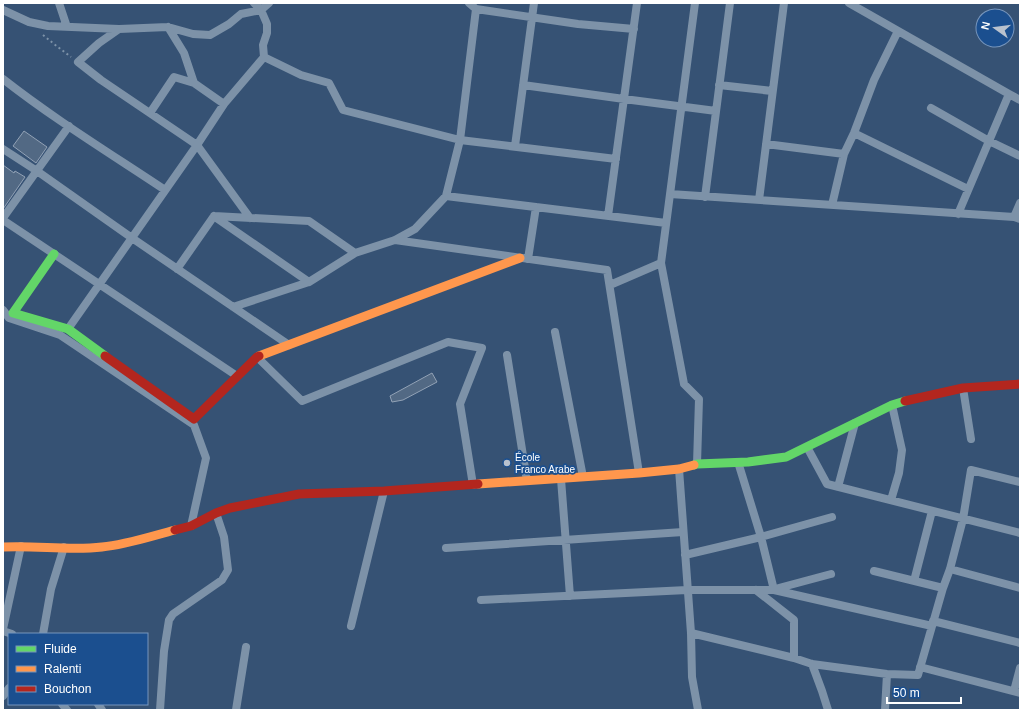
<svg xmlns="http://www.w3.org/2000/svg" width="1023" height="713" font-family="Helvetica,sans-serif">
<rect width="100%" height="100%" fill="#365274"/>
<!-- building -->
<path fill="#526984" stroke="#92a2b6" d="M 24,131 L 47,147 L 36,163 L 13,146 Z
M 3,165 L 14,173 L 15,171 L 25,177 L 3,209 Z
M 432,373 L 437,382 L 403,400 L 392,402 L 390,396 Z"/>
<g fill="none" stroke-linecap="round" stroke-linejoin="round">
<!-- path -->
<path stroke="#7d92a8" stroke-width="2" stroke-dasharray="2 3" stroke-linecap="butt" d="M 43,35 L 54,44 L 71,57"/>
<!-- street -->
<path stroke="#7d92a8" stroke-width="8" d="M 59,3 L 67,27
M 469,3 L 476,9
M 695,3 L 661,263 L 684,384 L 699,399 L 697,464
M 849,3 L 1009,94 L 1020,100
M 3,10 L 29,22 L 48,26 L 119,29
M 168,27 L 184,53 L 194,83 L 224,104
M 264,57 L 301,75 L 329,83 L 343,110 L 460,140 L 616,159
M 3,79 C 54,119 111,154 165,190
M 523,85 L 624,99 L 716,111
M 719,85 L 772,91
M 931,108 L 989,141 L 1020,156
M 150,113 L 174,77 L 194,83
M 854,133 L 968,189
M 766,144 L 844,154
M 515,146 L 534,3
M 3,149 L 37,171 L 132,238 L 289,345
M 670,194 L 1014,217 L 1020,219
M 446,196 L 666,223
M 705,197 L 730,3
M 759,200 L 784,3
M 832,205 L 844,154 L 854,133 L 874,80 L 898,31
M 958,214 L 1009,94
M 214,216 L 309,221 L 355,253
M 608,216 L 637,3
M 215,217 L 309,282
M 1014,217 L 1020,203
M 3,218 L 69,126
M 250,218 L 197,145 L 101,80 L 78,62 L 99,43 L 119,29 L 168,27 L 193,34 L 210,35 L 229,24 L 241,14 L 261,10 L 269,3
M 3,220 L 237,376
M 395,240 L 607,270 L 639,473
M 528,259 L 536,207
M 177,269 L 214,216
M 610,285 L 661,263
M 233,307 L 309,282 L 355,253 L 395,240 L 415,229 L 446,196 L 460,140 L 476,9 L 578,24 L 634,29
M 3,310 L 9,318 L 60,335 L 194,425 L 206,458 L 191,526
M 68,329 L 197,145 L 224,104 L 264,57 L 263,45 L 267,33 L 267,24 L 261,10 L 254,3
M 555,332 L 583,477
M 507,355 L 527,481
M 257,357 L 302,401 L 448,342 L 482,348 L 460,404 L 473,485
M 963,388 L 971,439
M 807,447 L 827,484 L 1020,533
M 738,462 L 761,537 L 774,590
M 679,469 L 691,633 L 692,677 L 698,710
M 561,479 L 570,596
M 838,487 L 855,423
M 891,500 L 899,473 L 902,450 L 892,405
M 446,548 L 683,532
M 685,555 L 761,537 L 832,517
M 950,569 L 1020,588
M 874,571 L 943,588
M 914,581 L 932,511
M 775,589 L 831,574
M 756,590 L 794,620 L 794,658
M 481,600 L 687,590 L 774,590 L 932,626
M 933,621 L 1020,643
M 351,626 L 384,491
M 3,629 L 21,546
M 3,631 L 12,634
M 691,633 L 794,658 L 812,664 L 887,674 L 918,675 L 943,588 L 950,569 L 963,519 L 971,470 L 1020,482
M 43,634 L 51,589 L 64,547
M 812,664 L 822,691 L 828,710
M 920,667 L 1020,693
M 1014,691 L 1020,668
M 3,696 L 9,688
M 62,704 L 67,710
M 98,704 L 102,710
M 160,710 L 164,651 L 169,620 L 173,614 L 222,580 L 228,570 L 224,537 L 216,513
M 236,710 L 246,647
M 885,710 L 887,674"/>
<!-- fast -->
<path stroke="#63d668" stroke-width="9" d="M 54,254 L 13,313 L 68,329 L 105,356
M 694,465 L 697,464 L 748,462 L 786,457 L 892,405 L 905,401"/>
<!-- slow -->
<path stroke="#ff974d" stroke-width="9" d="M 259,356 L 520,258
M 478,484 L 639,473 L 679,469 L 694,465
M 3,547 C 36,545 69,551 102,547 C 125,545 152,536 175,530"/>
<!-- jam -->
<path stroke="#b3261e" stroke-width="9" d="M 105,356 L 194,419 L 257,357 L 259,356
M 905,401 L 963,388 L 1020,384
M 175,530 L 191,526 L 216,513 L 230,508 L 299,494 L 384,491 L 478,484"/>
</g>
<!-- markers -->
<circle fill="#b9c2ce" stroke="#1b4f8f" stroke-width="1.5" cx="507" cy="463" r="4"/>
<g text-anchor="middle" stroke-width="3.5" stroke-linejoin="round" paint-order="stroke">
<!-- poi labels -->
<g font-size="10" fill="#fff" stroke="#1b4f8f" text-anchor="start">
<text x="515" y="461">École<tspan x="515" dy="12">Franco Arabe</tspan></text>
</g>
</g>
<!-- border -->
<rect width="1023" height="713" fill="none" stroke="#ffffff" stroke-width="8"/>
<!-- legend -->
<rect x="8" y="633" width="140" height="72" fill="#1b4f8f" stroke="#7695bc"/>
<rect x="16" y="646" width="20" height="6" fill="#63d668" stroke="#7695bc"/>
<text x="44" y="653" font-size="12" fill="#ffffff">Fluide</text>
<rect x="16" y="666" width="20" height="6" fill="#ff974d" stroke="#7695bc"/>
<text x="44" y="673" font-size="12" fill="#ffffff">Ralenti</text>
<rect x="16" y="686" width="20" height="6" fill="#b3261e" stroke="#7695bc"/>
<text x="44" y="693" font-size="12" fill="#ffffff">Bouchon</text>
<!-- north arrow -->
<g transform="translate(995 28) rotate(284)"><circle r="19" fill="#1b4f8f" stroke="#7695bc"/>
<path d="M0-3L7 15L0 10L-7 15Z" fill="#b9c2ce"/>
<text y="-6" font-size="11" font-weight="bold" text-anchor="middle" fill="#ffffff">N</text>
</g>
<!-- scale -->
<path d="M887 697v6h74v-6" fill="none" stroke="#ffffff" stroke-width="2"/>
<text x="893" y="697" font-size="12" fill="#ffffff" stroke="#1b4f8f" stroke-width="3" paint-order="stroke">50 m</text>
</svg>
